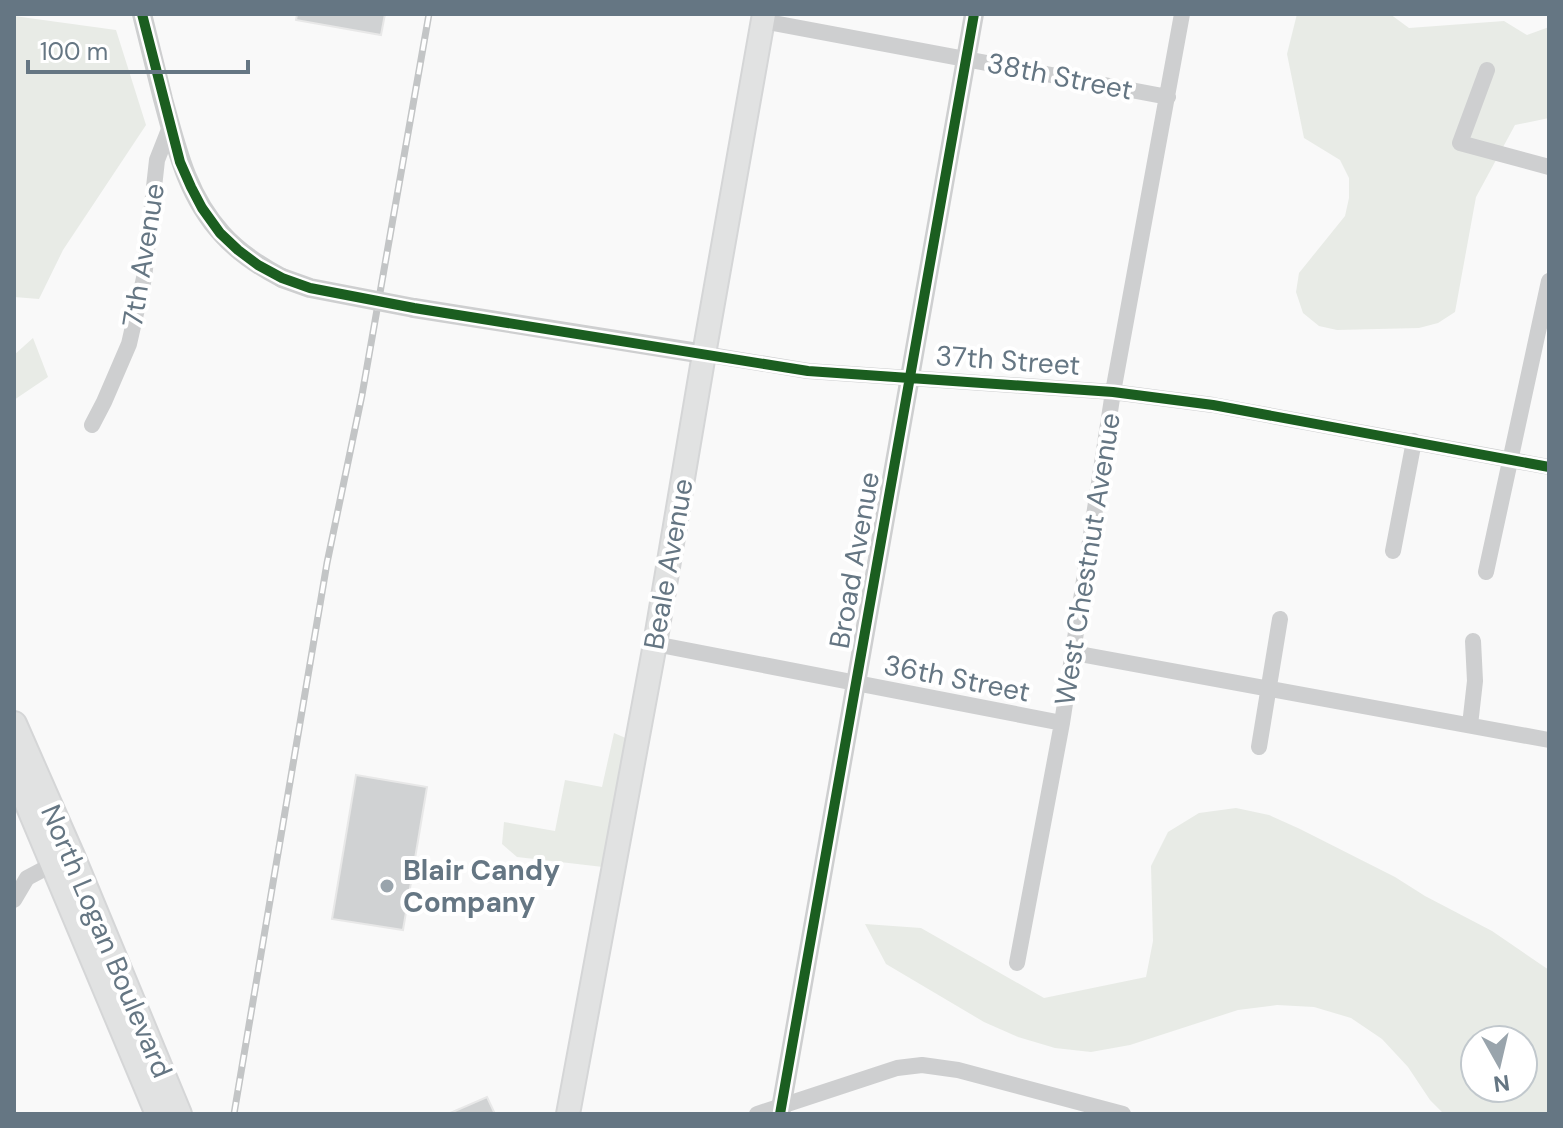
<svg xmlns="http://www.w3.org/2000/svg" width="1563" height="1128" font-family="'DM Sans',sans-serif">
<rect width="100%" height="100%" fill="#f9f9f9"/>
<!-- green -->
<path fill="#e8ebe6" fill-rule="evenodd" d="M 1297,14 L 1390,14 L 1409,28 L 1504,21 L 1527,35 L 1549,27 L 1549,118 L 1515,125 L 1476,197 L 1455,312 L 1438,323 L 1419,328 L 1337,330 L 1319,326 L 1303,313 L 1296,292 L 1299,273 L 1345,216 L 1349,198 L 1349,178 L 1340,160 L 1304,138 L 1287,54 Z
M 14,16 L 116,30 L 146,125 L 63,250 L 39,299 L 14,297 Z
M 33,338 L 48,377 L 14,400 L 14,355 Z
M 614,733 L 628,739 L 603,867 L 517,857 L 502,844 L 504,822 L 555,831 L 565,780 L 602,787 Z
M 1236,808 L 1269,815 L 1300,829 L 1395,877 L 1425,896 L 1492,931 L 1549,970 L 1549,1114 L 1444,1114 L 1430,1100 L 1408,1067 L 1382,1039 L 1351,1018 L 1314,1007 L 1277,1005 L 1238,1010 L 1130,1045 L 1091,1052 L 1055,1048 L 1018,1037 L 984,1022 L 886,964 L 865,924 L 921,928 L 1044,998 L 1146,977 L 1153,941 L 1151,866 L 1168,832 L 1199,813 ZM 1523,1040 L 1523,1088 L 1475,1088 L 1475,1040 Z"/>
<!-- building -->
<path fill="#d0d2d3" stroke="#e8e8e8" stroke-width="2" d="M 297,14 L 385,14 L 381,35 L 296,20 Z
M 356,775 L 427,787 L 403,930 L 332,919 Z
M 487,1097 L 495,1114 L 448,1114 Z"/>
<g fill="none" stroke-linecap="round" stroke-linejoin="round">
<defs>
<path id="secondary" d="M 568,1114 L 655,644 L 704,354 L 764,14"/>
<path id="primary" d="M 14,724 L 72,856 L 179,1114
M 14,771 L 158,1114"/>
</defs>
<!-- secondary casing -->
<use href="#secondary" stroke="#d5d6d7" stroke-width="26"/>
<!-- primary casing -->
<use href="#primary" stroke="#d5d6d7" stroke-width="28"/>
<!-- minor -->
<path stroke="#cecfd0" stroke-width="16" d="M 763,21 L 1168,97
M 1487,70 L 1460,143 L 1549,167
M 704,354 L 808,371 L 1113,392 L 1213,405 L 1549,467
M 92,425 L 104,402 L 129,344 L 144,278 L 157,160 L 170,127
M 1393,551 L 1414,441
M 1486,572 L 1549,281
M 655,644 L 1062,723
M 1074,653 L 1549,740
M 1470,725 L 1475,681 L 1473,641
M 1259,747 L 1280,619
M 14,900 L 27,878 L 59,861
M 1017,963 L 1062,723 L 1113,392 L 1182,14
M 757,1114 L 897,1068 L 922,1065 L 958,1070 L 1123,1114"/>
<!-- tertiary -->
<path stroke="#cecfd0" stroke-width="20" d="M 142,14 C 149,42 156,70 163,99 C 176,147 187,196 222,234 C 239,253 259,266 282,278
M 414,308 L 704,354
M 780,1114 L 974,14"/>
<!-- secondary -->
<use href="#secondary" stroke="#e1e2e2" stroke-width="22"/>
<!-- primary -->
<use href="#primary" stroke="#e1e2e2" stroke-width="24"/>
<defs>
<path id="rail" d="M 234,1114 L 327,563 L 362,395 L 429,14"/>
</defs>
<!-- rail casing -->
<use href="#rail" stroke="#c3c5c6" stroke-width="7"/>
<!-- rail -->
<use href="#rail" stroke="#fff" stroke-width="4" stroke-dasharray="12" stroke-linecap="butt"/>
<!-- tertiary-bridge -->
<path stroke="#cecfd0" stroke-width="20" d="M 282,278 L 310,288 L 414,308"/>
<defs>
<path id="cycleway" d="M 142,14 L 180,162 L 191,187 L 202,208 L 220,233 L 238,250 L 258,265 L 282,278 L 310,288 L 414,308 L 808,371 L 1113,392 L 1213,405 L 1549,467
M 780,1114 L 974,14"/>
</defs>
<!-- cycleway casing -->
<use href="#cycleway" stroke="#fff" stroke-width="15"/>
<!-- cycleway -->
<use href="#cycleway" stroke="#1b5e20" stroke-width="10"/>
</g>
<!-- markers -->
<circle fill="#99a4ac" stroke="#fff" stroke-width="3" cx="387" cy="886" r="8"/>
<g text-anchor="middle" stroke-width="8" stroke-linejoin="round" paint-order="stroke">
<!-- street labels -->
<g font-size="28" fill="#657683" stroke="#fff">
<text transform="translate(1060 76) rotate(11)" y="10">38th Street</text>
<text transform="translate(143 255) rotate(-81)" y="10">7th Avenue</text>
<text transform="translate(1008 360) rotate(4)" y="10">37th Street</text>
<text transform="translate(1087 559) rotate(-81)" y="10">West Chestnut Avenue</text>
<text transform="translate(854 560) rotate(-80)" y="10">Broad Avenue</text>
<text transform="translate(668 564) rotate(-80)" y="10">Beale Avenue</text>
<text transform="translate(957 678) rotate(11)" y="10">36th Street</text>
<text transform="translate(107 941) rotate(67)" y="10">North Logan Boulevard</text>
</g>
<!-- poi labels -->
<g font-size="28" font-weight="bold" fill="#657683" stroke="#fff" text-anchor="start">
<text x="403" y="880">Blair Candy<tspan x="403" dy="32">Company</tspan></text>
</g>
</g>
<!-- border -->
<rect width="1563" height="1128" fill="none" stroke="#657683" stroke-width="32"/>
<!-- north arrow -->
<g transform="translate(1499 1064) rotate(172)"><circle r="38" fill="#ffffff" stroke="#c1c8cd" stroke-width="2"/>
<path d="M0-6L14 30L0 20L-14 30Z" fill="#99a4ac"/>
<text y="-12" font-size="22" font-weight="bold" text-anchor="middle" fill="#657683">N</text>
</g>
<!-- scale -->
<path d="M28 60v12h220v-12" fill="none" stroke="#657683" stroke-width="4"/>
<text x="40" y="60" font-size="24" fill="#657683" stroke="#ffffff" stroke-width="6" paint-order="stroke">100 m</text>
</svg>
